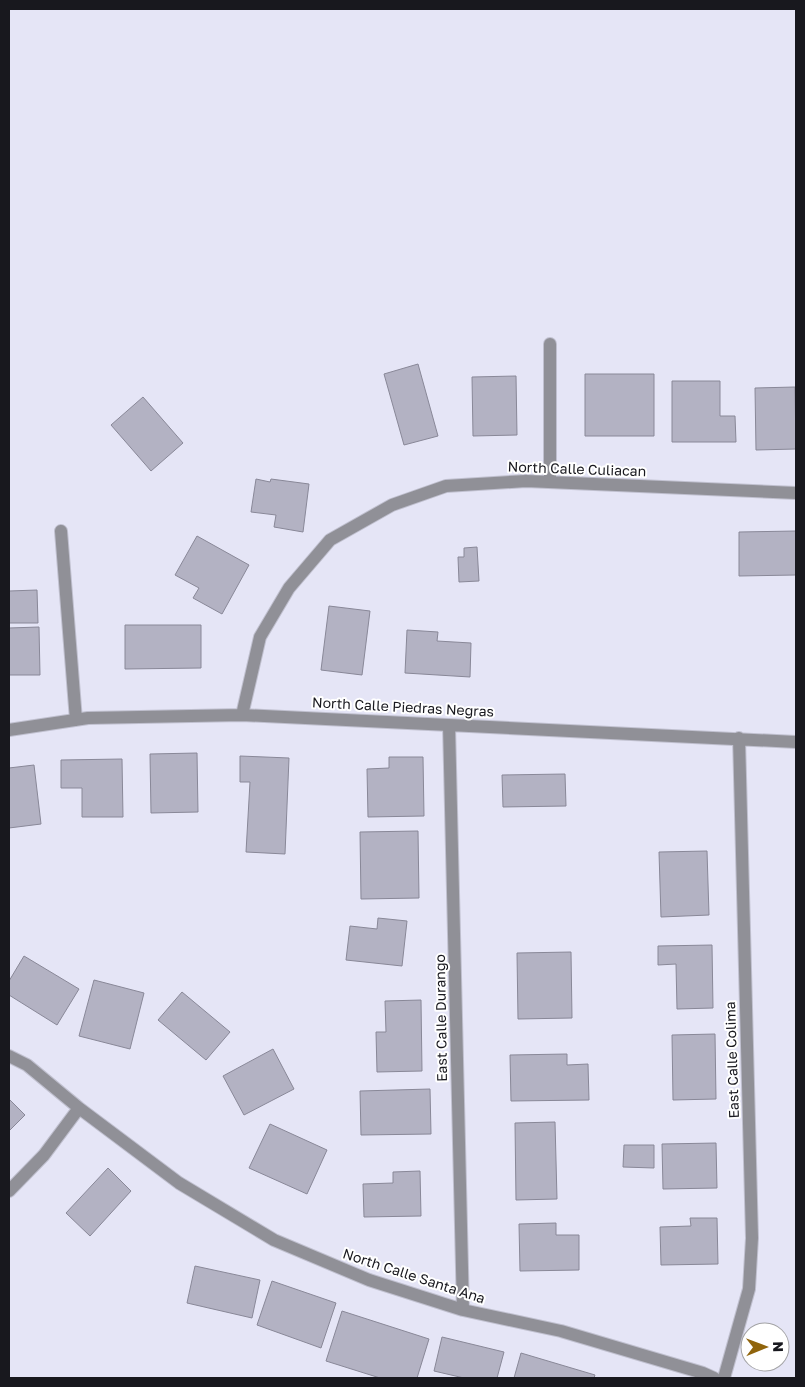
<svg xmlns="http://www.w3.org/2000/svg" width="805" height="1387" font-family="'Golos Text',sans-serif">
<rect width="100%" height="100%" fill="#e5e5f6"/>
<!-- building -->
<path fill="#b3b2c3" stroke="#898898" d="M 418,364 L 438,436 L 404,445 L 384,374 Z
M 585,374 L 654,374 L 654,436 L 585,436 Z
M 516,376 L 517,435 L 473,436 L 472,377 Z
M 672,381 L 720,381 L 720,416 L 735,416 L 736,442 L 672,442 Z
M 795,387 L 796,449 L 756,450 L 755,388 Z
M 143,397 L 183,443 L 151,471 L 111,425 Z
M 256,479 L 270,482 L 271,479 L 309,484 L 303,532 L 274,527 L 276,515 L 251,512 Z
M 796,531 L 796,575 L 739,576 L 739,532 Z
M 197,536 L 249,565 L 222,614 L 193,598 L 199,588 L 175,575 Z
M 477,547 L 479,581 L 459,582 L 458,557 L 464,557 L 464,548 Z
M 37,590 L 38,623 L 9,623 L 9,591 Z
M 329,606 L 370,611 L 362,675 L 321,670 Z
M 125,625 L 201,625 L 201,668 L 125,669 Z
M 39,627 L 40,675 L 9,675 L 9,628 Z
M 407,630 L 438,632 L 437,641 L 471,643 L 470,677 L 405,673 Z
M 197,753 L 198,812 L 151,813 L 150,754 Z
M 240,756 L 289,758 L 285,854 L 246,852 L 250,782 L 240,782 Z
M 389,757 L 423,757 L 424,816 L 368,817 L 367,769 L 389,768 Z
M 122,759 L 123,817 L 82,817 L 82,788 L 61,788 L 61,760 Z
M 34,765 L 41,824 L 9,828 L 9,768 Z
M 565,774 L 566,806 L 503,807 L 502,775 Z
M 418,831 L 419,898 L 361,899 L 360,832 Z
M 707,851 L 709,915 L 661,917 L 659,852 Z
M 378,918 L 407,921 L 402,966 L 346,960 L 350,926 L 377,929 Z
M 712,945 L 713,1008 L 677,1009 L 676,964 L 658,965 L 658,946 Z
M 571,952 L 572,1018 L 518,1019 L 517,953 Z
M 24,956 L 79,989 L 57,1025 L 9,995 L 9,981 Z
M 94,980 L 144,993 L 130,1049 L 79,1036 Z
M 182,992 L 230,1032 L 206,1060 L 158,1020 Z
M 421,1000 L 422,1071 L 377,1072 L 376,1032 L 386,1032 L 385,1001 Z
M 715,1034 L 716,1099 L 673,1100 L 672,1035 Z
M 273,1049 L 294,1089 L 244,1115 L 223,1076 Z
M 567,1054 L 567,1065 L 588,1064 L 589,1100 L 511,1101 L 510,1055 Z
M 430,1089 L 431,1134 L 361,1135 L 360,1091 Z
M 9,1099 L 25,1115 L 9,1131 Z
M 555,1122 L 557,1199 L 516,1200 L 515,1123 Z
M 270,1124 L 327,1150 L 307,1194 L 249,1168 Z
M 716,1143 L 717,1188 L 663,1189 L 662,1144 Z
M 624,1145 L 654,1145 L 654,1168 L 623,1167 Z
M 108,1168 L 131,1191 L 90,1236 L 66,1213 Z
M 420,1171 L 421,1216 L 364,1217 L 363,1184 L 393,1183 L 393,1172 Z
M 690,1218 L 717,1218 L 718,1264 L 661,1265 L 660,1227 L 691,1226 Z
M 556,1223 L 556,1235 L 579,1235 L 579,1270 L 520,1271 L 519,1224 Z
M 195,1266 L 260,1280 L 252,1318 L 187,1303 Z
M 272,1281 L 336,1303 L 321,1348 L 257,1325 Z
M 342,1311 L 429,1339 L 417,1378 L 380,1378 L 326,1361 Z
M 442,1337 L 504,1352 L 497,1378 L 464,1378 L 434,1371 Z
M 521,1353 L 595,1375 L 594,1378 L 514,1378 Z"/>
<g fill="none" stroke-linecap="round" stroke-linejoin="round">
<defs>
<path id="street" d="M 550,482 L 550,344
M 61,531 L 76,720
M 242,715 L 260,637 L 289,588 L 330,540 L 392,505 L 446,486 L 526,481 L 796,493
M 449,725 L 463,1310
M 9,730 L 88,718 L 242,715 L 796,742
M 9,1056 L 27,1065 L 79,1108 L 179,1183 L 274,1240 L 369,1280 L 463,1310 L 561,1331 L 703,1373 L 714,1378
M 9,1191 L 44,1155 L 79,1108
M 724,1378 L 749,1289 L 752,1238 L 739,738"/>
</defs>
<!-- street casing -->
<use href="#street" stroke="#c0c0cf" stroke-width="14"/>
<!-- street -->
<use href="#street" stroke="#909097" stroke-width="12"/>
</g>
<g text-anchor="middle" stroke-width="4" stroke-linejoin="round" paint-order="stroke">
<!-- street labels -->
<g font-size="14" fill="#18181e" stroke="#fff">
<text transform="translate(577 469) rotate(2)" y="5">North Calle Culiacan</text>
<text transform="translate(403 707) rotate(3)" y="5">North Calle Piedras Negras</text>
<text transform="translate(441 1018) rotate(-91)" y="5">East Calle Durango</text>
<text transform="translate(732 1060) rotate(-92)" y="5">East Calle Colima</text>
<text transform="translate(414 1276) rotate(18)" y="5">North Calle Santa Ana</text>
</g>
</g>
<!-- border -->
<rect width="805" height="1387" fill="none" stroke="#18181e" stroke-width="20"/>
<!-- north arrow -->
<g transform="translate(765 1347) rotate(89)"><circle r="24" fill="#ffffff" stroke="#a3a3a5"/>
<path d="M0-4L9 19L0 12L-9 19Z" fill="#90640c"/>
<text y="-8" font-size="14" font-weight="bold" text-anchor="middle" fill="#18181e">N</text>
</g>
</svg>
